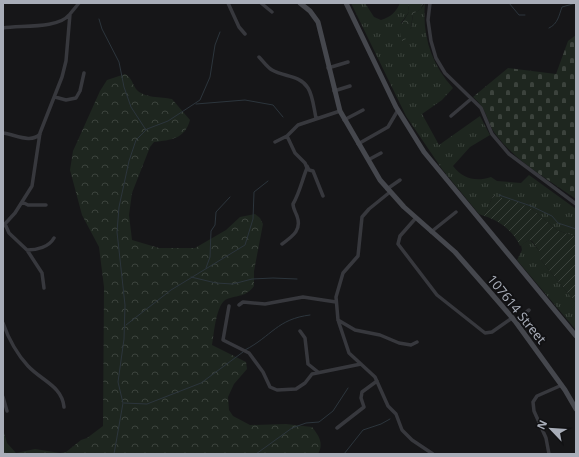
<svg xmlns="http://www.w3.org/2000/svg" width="579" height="457" font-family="'Noto Sans',sans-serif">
<defs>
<pattern id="grass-tufts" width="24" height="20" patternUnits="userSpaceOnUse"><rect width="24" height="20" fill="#1e261f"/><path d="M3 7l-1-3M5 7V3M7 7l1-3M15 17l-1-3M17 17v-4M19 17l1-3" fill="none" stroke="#3c433d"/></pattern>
<pattern id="forest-crowns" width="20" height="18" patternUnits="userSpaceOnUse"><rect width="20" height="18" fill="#1e261f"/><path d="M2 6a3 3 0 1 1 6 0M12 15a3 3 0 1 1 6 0" fill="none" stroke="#3c433d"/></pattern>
<pattern id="cemetery-stones" width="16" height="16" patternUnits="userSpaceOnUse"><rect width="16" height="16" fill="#1e261f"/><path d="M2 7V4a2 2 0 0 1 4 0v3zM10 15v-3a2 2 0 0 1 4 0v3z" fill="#3c433d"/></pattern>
<pattern id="garden-furrows" width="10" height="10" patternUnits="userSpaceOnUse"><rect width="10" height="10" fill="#1e261f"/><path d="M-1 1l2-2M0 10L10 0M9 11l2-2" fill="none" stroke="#3c433d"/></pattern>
</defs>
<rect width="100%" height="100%" fill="#161618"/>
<!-- grass -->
<path fill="url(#grass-tufts)" d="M 351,3 L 365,3 L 374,17 L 381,20 C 391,17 396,12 400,3 L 408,3 L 409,12 L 401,23 L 411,29 L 413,14 L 421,9 L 425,3 C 422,35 431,64 453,88 L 442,100 L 422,114 L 439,145 L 480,116 L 490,135 L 470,147 L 453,166 C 463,179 476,182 491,177 L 497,181 L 521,183 L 529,175 L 576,209 L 576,237 L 557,230 L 532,209 L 493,196 L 484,216 L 479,214 L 442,169 L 406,116 Z
M 529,240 L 531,241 L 540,252 L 540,259 L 576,303 L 576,330 L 517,260 L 522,250 L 521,245 Z"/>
<!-- forest -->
<path fill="url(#forest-crowns)" d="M 408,3 L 423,3 L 421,9 L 413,14 C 411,22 412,39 402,41 L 399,28 L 409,12 Z
M 125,74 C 132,78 132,83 136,89 C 143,98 162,97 172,99 L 190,120 C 185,139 171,140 154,142 L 150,147 L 132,193 L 129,215 L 132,240 L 159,248 L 195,248 L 226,230 L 240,217 L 255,214 L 260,218 L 263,224 L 254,271 L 254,286 C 246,297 238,295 227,299 C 216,303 214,334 212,345 L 246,362 L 247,369 L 234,384 L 228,397 L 229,410 L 233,416 L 250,425 L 286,424 L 312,427 C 319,436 324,443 318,454 L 3,454 L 3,429 L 7,443 L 16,453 L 35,449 L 60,453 L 66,452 L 81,440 L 87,438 L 103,426 L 104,287 L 99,247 L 82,215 L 70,170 L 73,151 L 100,91 L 107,80 Z"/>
<!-- cemetery -->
<path fill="url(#cemetery-stones)" d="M 576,35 L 576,199 C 549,180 517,162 497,136 C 485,121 490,112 473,97 L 508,68 L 556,74 L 568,41 Z"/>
<!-- garden -->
<path fill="url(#garden-furrows)" d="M 493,196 L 515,201 L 532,209 L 557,230 L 576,237 L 576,303 L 540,259 L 540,252 L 532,241 L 529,240 L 520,246 C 514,232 499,220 484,216 Z"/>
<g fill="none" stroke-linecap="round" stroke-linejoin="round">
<!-- stream -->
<path stroke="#2c353c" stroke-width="1" d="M 509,3 L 519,15 L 525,15
M 99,19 L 102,29 L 119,62 L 124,87 L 131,107 L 146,130
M 549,28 C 558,24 559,15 562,7 L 576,3
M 196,104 L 245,100 L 273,105 L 283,117
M 499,195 L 531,206 L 552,216 L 558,223 L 576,229
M 206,268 L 210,257 L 211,231 L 215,225 L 216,212 L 230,197
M 191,277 L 216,283 L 233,284 L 252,279 L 273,278 L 297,279
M 126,325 L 171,290 L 245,245 L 253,219 L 254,192 L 268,181
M 245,350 C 272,336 277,319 310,315
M 124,403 L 147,404 L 201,383 L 243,352
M 114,454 L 123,403 L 118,382 L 124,339 L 125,305 L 117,232 L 119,207 L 129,161 L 136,140 L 147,129 L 168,121 L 200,100 L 210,77 L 215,45 L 220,32
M 256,454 L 292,428 L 306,423 L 319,422 L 333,411 L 348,388
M 344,454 L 363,430 L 381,424 L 390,419"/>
<!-- street -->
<path stroke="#37383d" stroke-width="3.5" d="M 228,3 L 239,27 L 245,34
M 261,3 L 272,12
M 430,3 L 428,20 L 431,41 L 436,58 L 445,73 L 481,108 L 492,134 L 509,154 L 576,204
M 3,28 C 19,25 58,29 69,15
M 259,57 C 263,61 267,67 272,70 C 284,77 300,75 308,88 C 313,96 314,109 316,118
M 328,68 L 348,62
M 334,91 L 350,86
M 55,97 L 66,100 L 76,98 L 80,91 L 84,73
M 451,116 L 471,99
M 344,120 L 363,110
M 3,133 C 14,134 31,144 40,134
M 275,142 L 287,136 L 298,125 L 340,111
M 358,144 L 388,127 L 398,110
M 368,160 L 381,153
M 307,166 L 309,170 L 313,171 L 323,196
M 387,189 L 400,180
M 390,192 L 369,209 L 362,217 L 358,256 L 343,273 L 336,297 L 338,320 L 349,353 L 375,377 L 388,406 L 396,414 L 402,430 L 412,440 L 433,454
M 22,202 L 28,205 L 46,205
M 415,219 L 400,236 L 398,244 L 437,295 L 485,333 L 492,332 L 512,318
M 5,224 L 9,233 L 27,250 L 42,273 L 44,288
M 3,226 L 15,213 L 32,186 L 40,133 L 62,77 L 66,61 L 70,14 L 79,3
M 431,232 L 456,212
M 282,244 C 293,236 302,230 297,216 C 295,211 293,208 293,204 C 300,192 302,180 307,168 L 305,163 L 295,153 L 287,136
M 27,250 C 37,250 49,247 54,238
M 239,305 L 243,302 L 265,304 L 303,297 L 336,302
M 229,306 L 223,340 L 249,353 L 263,372 L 270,387 L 277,390 L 296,389 L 305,383 L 312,374 L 361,364
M 338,320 L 355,330 L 380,335 L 399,343 L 411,345 L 417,342
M 515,321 L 529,310
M 3,323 C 9,340 16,353 28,366 C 42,381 62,386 64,407
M 300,331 L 305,338 L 308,364 L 318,372
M 3,397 L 7,411
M 337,428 L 364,407 L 361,398 L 362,392 L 377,381
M 549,454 L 546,438 L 534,411 L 533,402 L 537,396 L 562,385"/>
<!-- secondary -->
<path stroke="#45474d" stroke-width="5" d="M 300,3 L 310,11 L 318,22 L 340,111 L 380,180 L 404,207 L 455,252 L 484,285 L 515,321 L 565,390 L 576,409
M 346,3 L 396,107 L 424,152 L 576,336"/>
</g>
<g text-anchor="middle" stroke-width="4" stroke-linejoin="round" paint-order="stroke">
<!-- street labels -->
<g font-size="13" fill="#a8adb8" stroke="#111113">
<text transform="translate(517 309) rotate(51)" y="5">107614 Street</text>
</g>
</g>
<!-- border -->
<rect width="579" height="457" fill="none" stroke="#a8adb8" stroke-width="8"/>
<!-- north arrow -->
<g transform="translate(551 429) rotate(295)" stroke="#111113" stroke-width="3" paint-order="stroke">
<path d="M0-3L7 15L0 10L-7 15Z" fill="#a8adb8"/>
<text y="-6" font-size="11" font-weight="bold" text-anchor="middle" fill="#a8adb8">N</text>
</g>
</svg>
